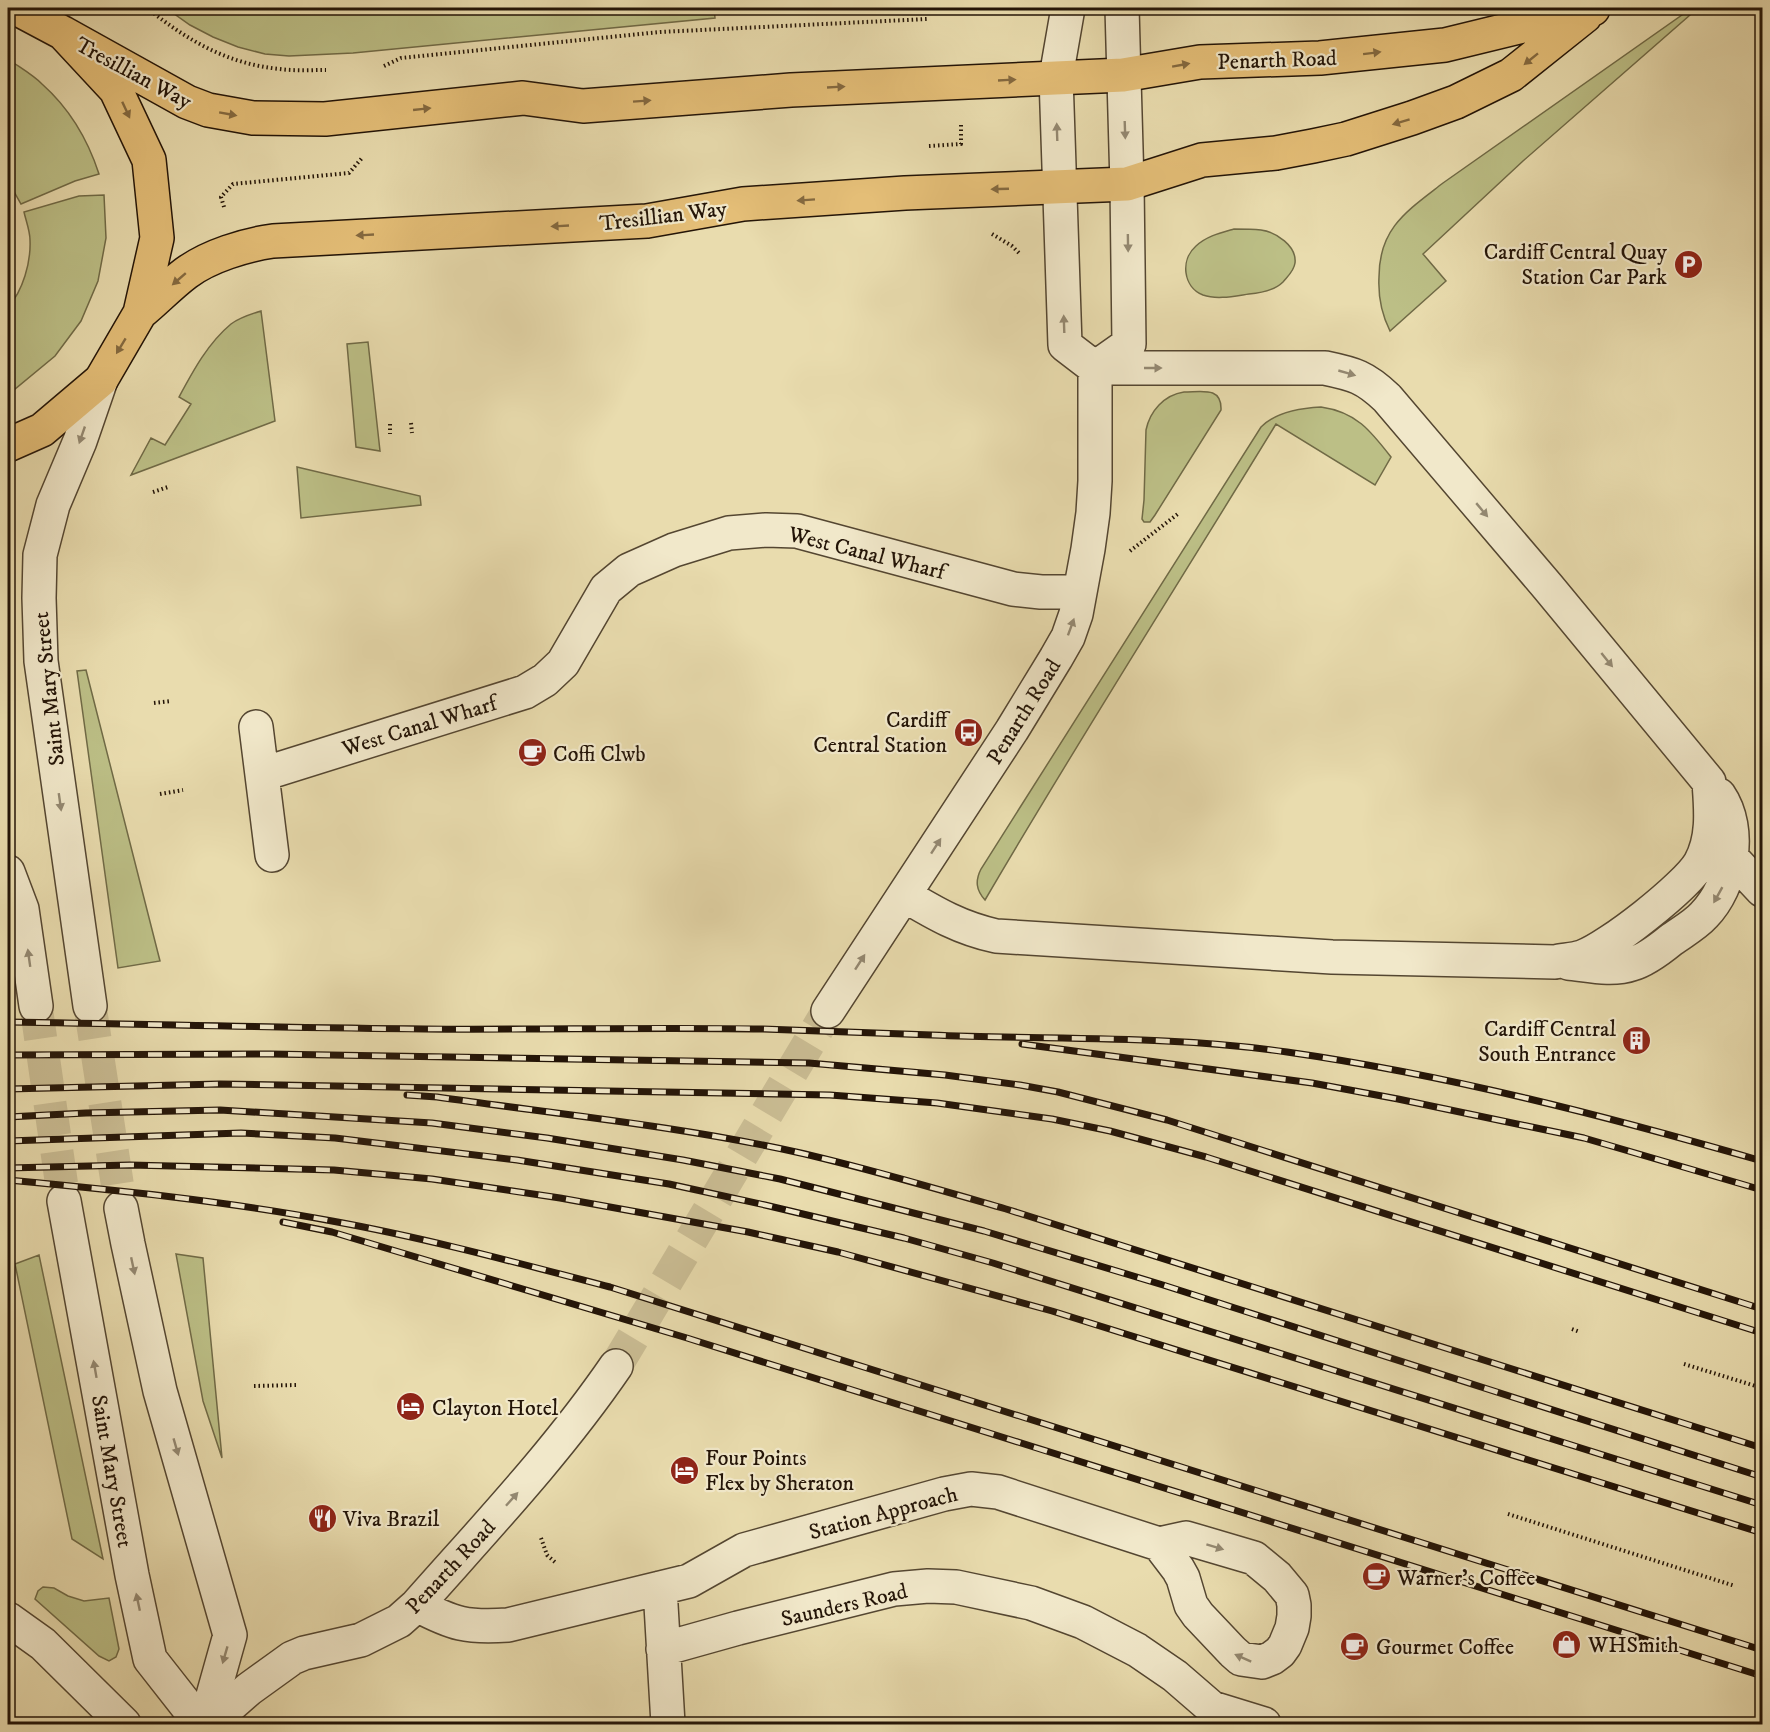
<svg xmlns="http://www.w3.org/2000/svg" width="1770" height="1732" font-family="'IM FELL DW Pica',serif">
<rect width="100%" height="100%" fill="#e9dcae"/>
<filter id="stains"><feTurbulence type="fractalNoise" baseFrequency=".00333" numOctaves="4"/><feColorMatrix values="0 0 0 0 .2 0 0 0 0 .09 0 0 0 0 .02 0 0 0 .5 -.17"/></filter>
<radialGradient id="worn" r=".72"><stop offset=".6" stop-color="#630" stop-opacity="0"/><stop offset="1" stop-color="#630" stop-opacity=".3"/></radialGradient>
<!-- green -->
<path fill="#bcbf86" stroke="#706a46" stroke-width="1.5" d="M 166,8 L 714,8 L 715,18 L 353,53 L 289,56 L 265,54 L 238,47 L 213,37 L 190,25 Z
M 782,8 L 933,8 L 782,13 Z
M 1692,8 L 1698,8 L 1523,161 L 1423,254 L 1446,281 L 1390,331 C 1382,315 1378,296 1379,277 C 1379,228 1407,211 1443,183 Z
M 8,59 C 19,67 32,74 42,84 C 69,108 88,140 99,174 L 75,181 L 21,204 L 8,181 Z
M 104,195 L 106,238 L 98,281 L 81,321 L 55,356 L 15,389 L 8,392 L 8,307 C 23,291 31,262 30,240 C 30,231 26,221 24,212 L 79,196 Z
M 1234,229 C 1243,229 1252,229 1261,230 C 1276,232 1297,246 1295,263 C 1294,271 1288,276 1283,282 C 1274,291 1261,293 1249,294 C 1235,296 1217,300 1203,295 C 1183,287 1180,260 1196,246 C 1207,236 1220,233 1234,229 Z
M 261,311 L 275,421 L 131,475 L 151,438 L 165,445 L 191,404 L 179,397 C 193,371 208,343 231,324 C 239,318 251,314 261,311 Z
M 368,342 L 380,451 L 356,447 L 347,344 Z
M 1184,392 C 1201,392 1222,386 1221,410 L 1155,515 L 1150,522 L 1144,522 L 1142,519 L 1144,500 L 1146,430 C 1150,411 1164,395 1184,392 Z
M 1321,407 C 1356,412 1370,430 1391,457 L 1375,485 L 1276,424 C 1179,583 1079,739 985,900 C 976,890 975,881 981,869 L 1261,427 C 1276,412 1300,408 1321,407 Z
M 297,467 L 420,496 L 421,505 L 301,518 Z
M 86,670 L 160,961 L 118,968 L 77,671 Z
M 176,1254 L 203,1258 L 222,1458 L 203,1401 Z
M 39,1255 L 103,1559 L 72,1539 L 15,1264 Z
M 43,1587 L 54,1588 L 68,1596 L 84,1601 L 109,1598 L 119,1649 L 116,1657 L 109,1661 L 99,1656 L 35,1599 L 38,1591 Z"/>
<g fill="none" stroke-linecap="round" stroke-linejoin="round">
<!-- minor-tunnel -->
<path stroke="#cbbe95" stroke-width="33" stroke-dasharray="33 16" stroke-linecap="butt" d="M 36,1006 L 64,1201
M 90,1006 L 121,1208
M 616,1366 L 828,1011"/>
<defs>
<path id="minor" d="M 1068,8 L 1056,77 L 1065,345 L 1095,368
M 1095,368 L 1129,344 L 1127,184 L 1122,8
M 256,727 L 272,855
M 263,774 L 525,692 L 545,680 L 563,663 L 606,589 L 629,570 L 674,550 L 729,533 L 766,530 L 797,531 L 1013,589 L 1041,592 L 1080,592
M 1718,843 L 1762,890
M 8,872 L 22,909 L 36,1006
M 904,895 C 936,914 960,928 996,936 L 1332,957 L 1555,962 C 1563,960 1573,960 1582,957 C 1608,948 1686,887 1700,863 C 1714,838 1711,809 1709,782 L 1548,587 L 1387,398 C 1365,377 1354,374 1325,368 L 1095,368
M 1568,963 C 1588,965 1612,971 1632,964 C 1646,960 1660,949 1671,940 C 1682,932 1695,925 1704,915 C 1732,886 1743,830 1719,795
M 90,1006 L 41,661 L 39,598 L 40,555 L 53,505 L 80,441 L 101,380
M 828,1011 L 1012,730 L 1056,658 L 1068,637 L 1076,614 L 1088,549 L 1093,513 L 1095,481 L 1095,368
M 64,1201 L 132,1575 L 150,1659 L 201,1724
M 121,1208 L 128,1244 L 160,1391 L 230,1635 L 205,1724
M 660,1588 L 668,1724
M 417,1605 C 453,1624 467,1628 508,1625 L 689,1581 L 744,1550 L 944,1494 L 971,1489 L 998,1492 L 1159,1544 L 1186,1538 L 1254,1558 L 1277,1577 L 1292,1595 L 1294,1605 L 1294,1616 L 1292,1628 L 1285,1645 L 1280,1652 L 1272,1658 L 1262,1662 L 1241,1659 L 1233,1652 L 1198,1615 L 1191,1605 L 1183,1578 L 1178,1569 L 1159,1544
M 8,1619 L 43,1644 L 124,1724
M 663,1649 L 738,1628 L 894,1589 L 928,1586 L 956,1587 L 1031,1603 L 1083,1622 L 1137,1650 L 1175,1676 L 1212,1708 L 1264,1724
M 209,1724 L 249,1689 L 292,1658 L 304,1653 L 361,1640 L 399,1621 L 417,1605 C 486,1527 557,1452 616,1366"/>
<path id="major" d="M 63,33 L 187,102 L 208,110 L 253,118 L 325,119 L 523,98 L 583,106 L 791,90 L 1123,75 L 1200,62 L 1320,58 L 1445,45 L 1593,9
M 140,313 C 156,300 170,285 186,273 C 209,256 245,245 273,241 L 647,221 L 743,204 L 905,193 L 1127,184 L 1202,160 L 1276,153 L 1313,146 L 1346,139 L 1412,118 L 1456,102 L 1511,75 L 1585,16
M 8,445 L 42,430 L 101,380 L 140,313 L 157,238 L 149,160 L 116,90 L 63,33 L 16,8"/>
</defs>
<!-- minor casing -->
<use href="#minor" stroke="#544631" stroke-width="36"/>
<!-- major casing -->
<use href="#major" stroke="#231407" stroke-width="36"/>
<!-- path -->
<path stroke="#231407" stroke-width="4" stroke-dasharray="1.5 3" stroke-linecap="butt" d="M 147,8 C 187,40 227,64 280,69 C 295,71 311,70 326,70
M 384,66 L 401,58 L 660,32 L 927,19
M 929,146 L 961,144 L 961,125
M 224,207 L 221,197 L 233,184 L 349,173 L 362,158
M 992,234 L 1012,246 L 1020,254
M 411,423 L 412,433
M 390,424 L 390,434
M 153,492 L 168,487
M 1130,551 L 1179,513
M 154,703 L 171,701
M 160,794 L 183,790
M 1572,1329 L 1580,1332
M 1684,1364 L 1762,1388
M 254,1386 L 296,1385
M 1508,1514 L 1735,1586
M 541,1538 L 547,1555 L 556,1563"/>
<!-- minor -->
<use href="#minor" stroke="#f1e8ca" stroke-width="33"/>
<!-- major -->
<use href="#major" stroke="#e4be77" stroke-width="33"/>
<defs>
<path id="rail" d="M 8,1022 C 147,1024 286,1028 425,1029 C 538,1030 650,1027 763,1029 C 819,1031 875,1033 932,1035 C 1050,1040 1169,1035 1287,1052 C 1448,1075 1606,1116 1762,1161
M 1022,1044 L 1312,1083 L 1398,1099 L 1584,1138 L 1762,1190
M 8,1055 L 270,1054 L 809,1063 L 945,1075 L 1020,1085 L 1058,1092 L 1167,1120 L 1762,1309
M 8,1089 L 220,1084 L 336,1086 L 830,1095 L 937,1103 L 1052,1119 L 1110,1131 L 1206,1157 L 1762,1333
M 407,1095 L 437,1097 C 557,1114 678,1126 796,1152 C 867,1168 937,1189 1006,1209 L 1762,1448
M 8,1117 L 86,1113 L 220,1110 L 432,1123 L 547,1138 L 683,1160 L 780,1179 L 984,1231 L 1163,1285 L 1762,1477
M 8,1141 L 241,1133 L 335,1138 L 517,1160 L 669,1184 L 765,1205 L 904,1238 L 993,1263 L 1762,1505
M 8,1168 L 130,1165 L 334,1170 L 432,1179 L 560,1198 L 748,1232 L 838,1252 L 1052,1311 L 1762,1533
M 8,1180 C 116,1190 225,1201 332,1221 C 426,1238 518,1263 610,1287 L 1762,1650
M 283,1222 L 332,1232 L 687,1338 L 1762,1676"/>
</defs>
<!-- rail casing -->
<use href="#rail" stroke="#231407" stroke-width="7"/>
<!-- rail -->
<use href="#rail" stroke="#f1e8ca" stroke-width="4.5" stroke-dasharray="14" stroke-linecap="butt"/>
</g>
<!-- one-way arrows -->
<defs><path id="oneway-solid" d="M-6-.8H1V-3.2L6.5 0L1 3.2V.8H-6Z" transform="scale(1.5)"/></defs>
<g fill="#84693f">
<use href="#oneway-solid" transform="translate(1372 53) rotate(-7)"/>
<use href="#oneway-solid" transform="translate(1531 59) rotate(141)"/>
<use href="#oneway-solid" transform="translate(1181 65) rotate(-10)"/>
<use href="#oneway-solid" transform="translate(1007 80) rotate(-3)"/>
<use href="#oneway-solid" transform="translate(836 87) rotate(-3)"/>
<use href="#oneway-solid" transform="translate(642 101) rotate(-4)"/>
<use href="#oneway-solid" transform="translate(422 109) rotate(-6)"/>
<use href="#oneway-solid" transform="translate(126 110) rotate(65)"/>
<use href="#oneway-solid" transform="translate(228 114) rotate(10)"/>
<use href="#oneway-solid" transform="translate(1401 122) rotate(163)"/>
<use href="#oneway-solid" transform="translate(1000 189) rotate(178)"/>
<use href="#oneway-solid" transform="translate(806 200) rotate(176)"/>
<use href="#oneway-solid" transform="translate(560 226) rotate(177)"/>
<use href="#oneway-solid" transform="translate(365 235) rotate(177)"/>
<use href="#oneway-solid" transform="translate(179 279) rotate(139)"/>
<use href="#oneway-solid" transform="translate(121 346) rotate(121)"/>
</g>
<g fill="#948972">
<use href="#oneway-solid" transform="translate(1125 130) rotate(88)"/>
<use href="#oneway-solid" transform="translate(1057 132) rotate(-92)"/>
<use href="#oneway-solid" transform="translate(1128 243) rotate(89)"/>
<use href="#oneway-solid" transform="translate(1064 324) rotate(-92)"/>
<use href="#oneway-solid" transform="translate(1153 368)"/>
<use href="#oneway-solid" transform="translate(1347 373) rotate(16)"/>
<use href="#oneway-solid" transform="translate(82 435) rotate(109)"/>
<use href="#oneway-solid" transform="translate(1482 510) rotate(50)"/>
<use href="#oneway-solid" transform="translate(1071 627) rotate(-70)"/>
<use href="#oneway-solid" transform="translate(1607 660) rotate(51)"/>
<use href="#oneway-solid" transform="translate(60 802) rotate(82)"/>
<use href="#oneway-solid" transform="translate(936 846) rotate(-57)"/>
<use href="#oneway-solid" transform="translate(1718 895) rotate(119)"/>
<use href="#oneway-solid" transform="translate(29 958) rotate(-98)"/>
<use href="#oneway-solid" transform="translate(860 962) rotate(-57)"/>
<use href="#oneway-solid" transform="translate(133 1266) rotate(78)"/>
<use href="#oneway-solid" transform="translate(95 1369) rotate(-100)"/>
<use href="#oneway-solid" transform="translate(176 1447) rotate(74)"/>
<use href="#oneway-solid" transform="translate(512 1499) rotate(-48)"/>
<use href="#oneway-solid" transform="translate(1215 1547) rotate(17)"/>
<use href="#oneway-solid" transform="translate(138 1602) rotate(-102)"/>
<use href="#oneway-solid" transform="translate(225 1655) rotate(106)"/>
<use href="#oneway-solid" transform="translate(1243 1658) rotate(-156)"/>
</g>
<!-- icons -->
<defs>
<symbol id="parking-disc" viewBox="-11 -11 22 22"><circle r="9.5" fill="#8f2418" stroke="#f1e8ca"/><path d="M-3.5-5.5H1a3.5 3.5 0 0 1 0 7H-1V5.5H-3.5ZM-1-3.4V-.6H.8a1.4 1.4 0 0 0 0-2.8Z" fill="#fff"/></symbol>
<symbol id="bus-disc" viewBox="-11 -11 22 22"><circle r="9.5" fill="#8f2418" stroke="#f1e8ca"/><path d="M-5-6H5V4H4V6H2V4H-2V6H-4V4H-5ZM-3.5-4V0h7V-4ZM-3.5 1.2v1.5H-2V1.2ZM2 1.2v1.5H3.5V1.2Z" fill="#fff"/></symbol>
<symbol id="cafe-disc" viewBox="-11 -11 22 22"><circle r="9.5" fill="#8f2418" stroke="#f1e8ca"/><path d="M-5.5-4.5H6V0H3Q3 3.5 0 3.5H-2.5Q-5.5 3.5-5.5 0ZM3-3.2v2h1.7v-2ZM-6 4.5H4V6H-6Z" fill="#fff"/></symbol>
<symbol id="building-disc" viewBox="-11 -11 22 22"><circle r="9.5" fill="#8f2418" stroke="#f1e8ca"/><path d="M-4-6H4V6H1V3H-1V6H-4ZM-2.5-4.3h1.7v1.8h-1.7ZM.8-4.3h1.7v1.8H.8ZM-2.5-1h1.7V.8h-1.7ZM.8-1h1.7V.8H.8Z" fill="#fff"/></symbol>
<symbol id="hotel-disc" viewBox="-11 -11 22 22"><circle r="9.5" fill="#8f2418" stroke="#f1e8ca"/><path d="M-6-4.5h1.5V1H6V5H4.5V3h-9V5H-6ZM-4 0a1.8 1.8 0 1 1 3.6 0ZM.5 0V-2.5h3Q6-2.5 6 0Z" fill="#fff"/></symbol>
<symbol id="restaurant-disc" viewBox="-11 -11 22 22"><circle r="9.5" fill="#8f2418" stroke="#f1e8ca"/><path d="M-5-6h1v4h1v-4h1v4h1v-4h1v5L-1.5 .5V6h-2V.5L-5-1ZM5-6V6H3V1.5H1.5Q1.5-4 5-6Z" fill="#fff"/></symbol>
<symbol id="shop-disc" viewBox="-11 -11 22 22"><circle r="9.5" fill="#8f2418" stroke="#f1e8ca"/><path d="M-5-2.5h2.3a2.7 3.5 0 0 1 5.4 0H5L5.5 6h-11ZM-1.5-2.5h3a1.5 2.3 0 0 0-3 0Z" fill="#fff"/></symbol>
</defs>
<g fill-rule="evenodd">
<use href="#parking-disc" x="1672" y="248" width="33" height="33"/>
<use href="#bus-disc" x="952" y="716" width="33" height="33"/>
<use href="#cafe-disc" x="516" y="736" width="33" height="33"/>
<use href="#building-disc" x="1620" y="1024" width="33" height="33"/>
<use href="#hotel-disc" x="394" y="1390" width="33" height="33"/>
<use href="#hotel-disc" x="668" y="1454" width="33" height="33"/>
<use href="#restaurant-disc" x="306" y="1502" width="33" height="33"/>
<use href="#cafe-disc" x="1360" y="1560" width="33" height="33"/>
<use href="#shop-disc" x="1550" y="1628" width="33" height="33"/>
<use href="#cafe-disc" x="1338" y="1630" width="33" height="33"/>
</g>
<g text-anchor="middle" stroke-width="4.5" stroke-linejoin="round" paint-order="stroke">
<!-- street labels -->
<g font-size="22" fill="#231407" stroke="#f1e8ca">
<text transform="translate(1277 59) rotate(-2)" y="8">Penarth Road</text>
<text transform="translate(134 72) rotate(28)" y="8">Tresillian Way</text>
<text transform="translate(663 215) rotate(-7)" y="8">Tresillian Way</text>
<text transform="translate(867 552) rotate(14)" y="8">West Canal Wharf</text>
<text transform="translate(48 689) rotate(-96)" y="8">Saint Mary Street</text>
<text transform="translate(1023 711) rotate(-58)" y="8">Penarth Road</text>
<text transform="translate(419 725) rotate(-17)" y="8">West Canal Wharf</text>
<text transform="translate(113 1471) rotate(80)" y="8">Saint Mary Street</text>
<text transform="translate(883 1512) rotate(-15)" y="8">Station Approach</text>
<text transform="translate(450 1566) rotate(-47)" y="8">Penarth Road</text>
<text transform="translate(844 1604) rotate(-13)" y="8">Saunders Road</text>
</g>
<!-- poi labels -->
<g font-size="22" fill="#231407" stroke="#f1e8ca" text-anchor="start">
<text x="1667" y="259" text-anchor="end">Cardiff Central Quay<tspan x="1667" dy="25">Station Car Park</tspan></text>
<text x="947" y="727" text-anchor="end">Cardiff<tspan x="947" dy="25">Central Station</tspan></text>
<text x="553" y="761">Coffi Clwb</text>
<text x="1616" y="1036" text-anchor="end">Cardiff Central<tspan x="1616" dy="25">South Entrance</tspan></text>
<text x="432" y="1415">Clayton Hotel</text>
<text x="705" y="1465">Four Points<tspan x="705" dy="25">Flex by Sheraton</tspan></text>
<text x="343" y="1526">Viva Brazil</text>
<text x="1397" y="1585">Warner's Coffee</text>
<text x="1588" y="1652">WHSmith</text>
<text x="1376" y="1654">Gourmet Coffee</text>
</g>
</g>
<!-- margin -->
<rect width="1770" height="1732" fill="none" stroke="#e9dcae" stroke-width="30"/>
<rect x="9" y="9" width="1752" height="1714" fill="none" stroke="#231407" stroke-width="3"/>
<rect x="15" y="15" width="1740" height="1702" fill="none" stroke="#231407" stroke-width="1.5"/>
<rect width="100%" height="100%" filter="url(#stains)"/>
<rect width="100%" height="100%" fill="url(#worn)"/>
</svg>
